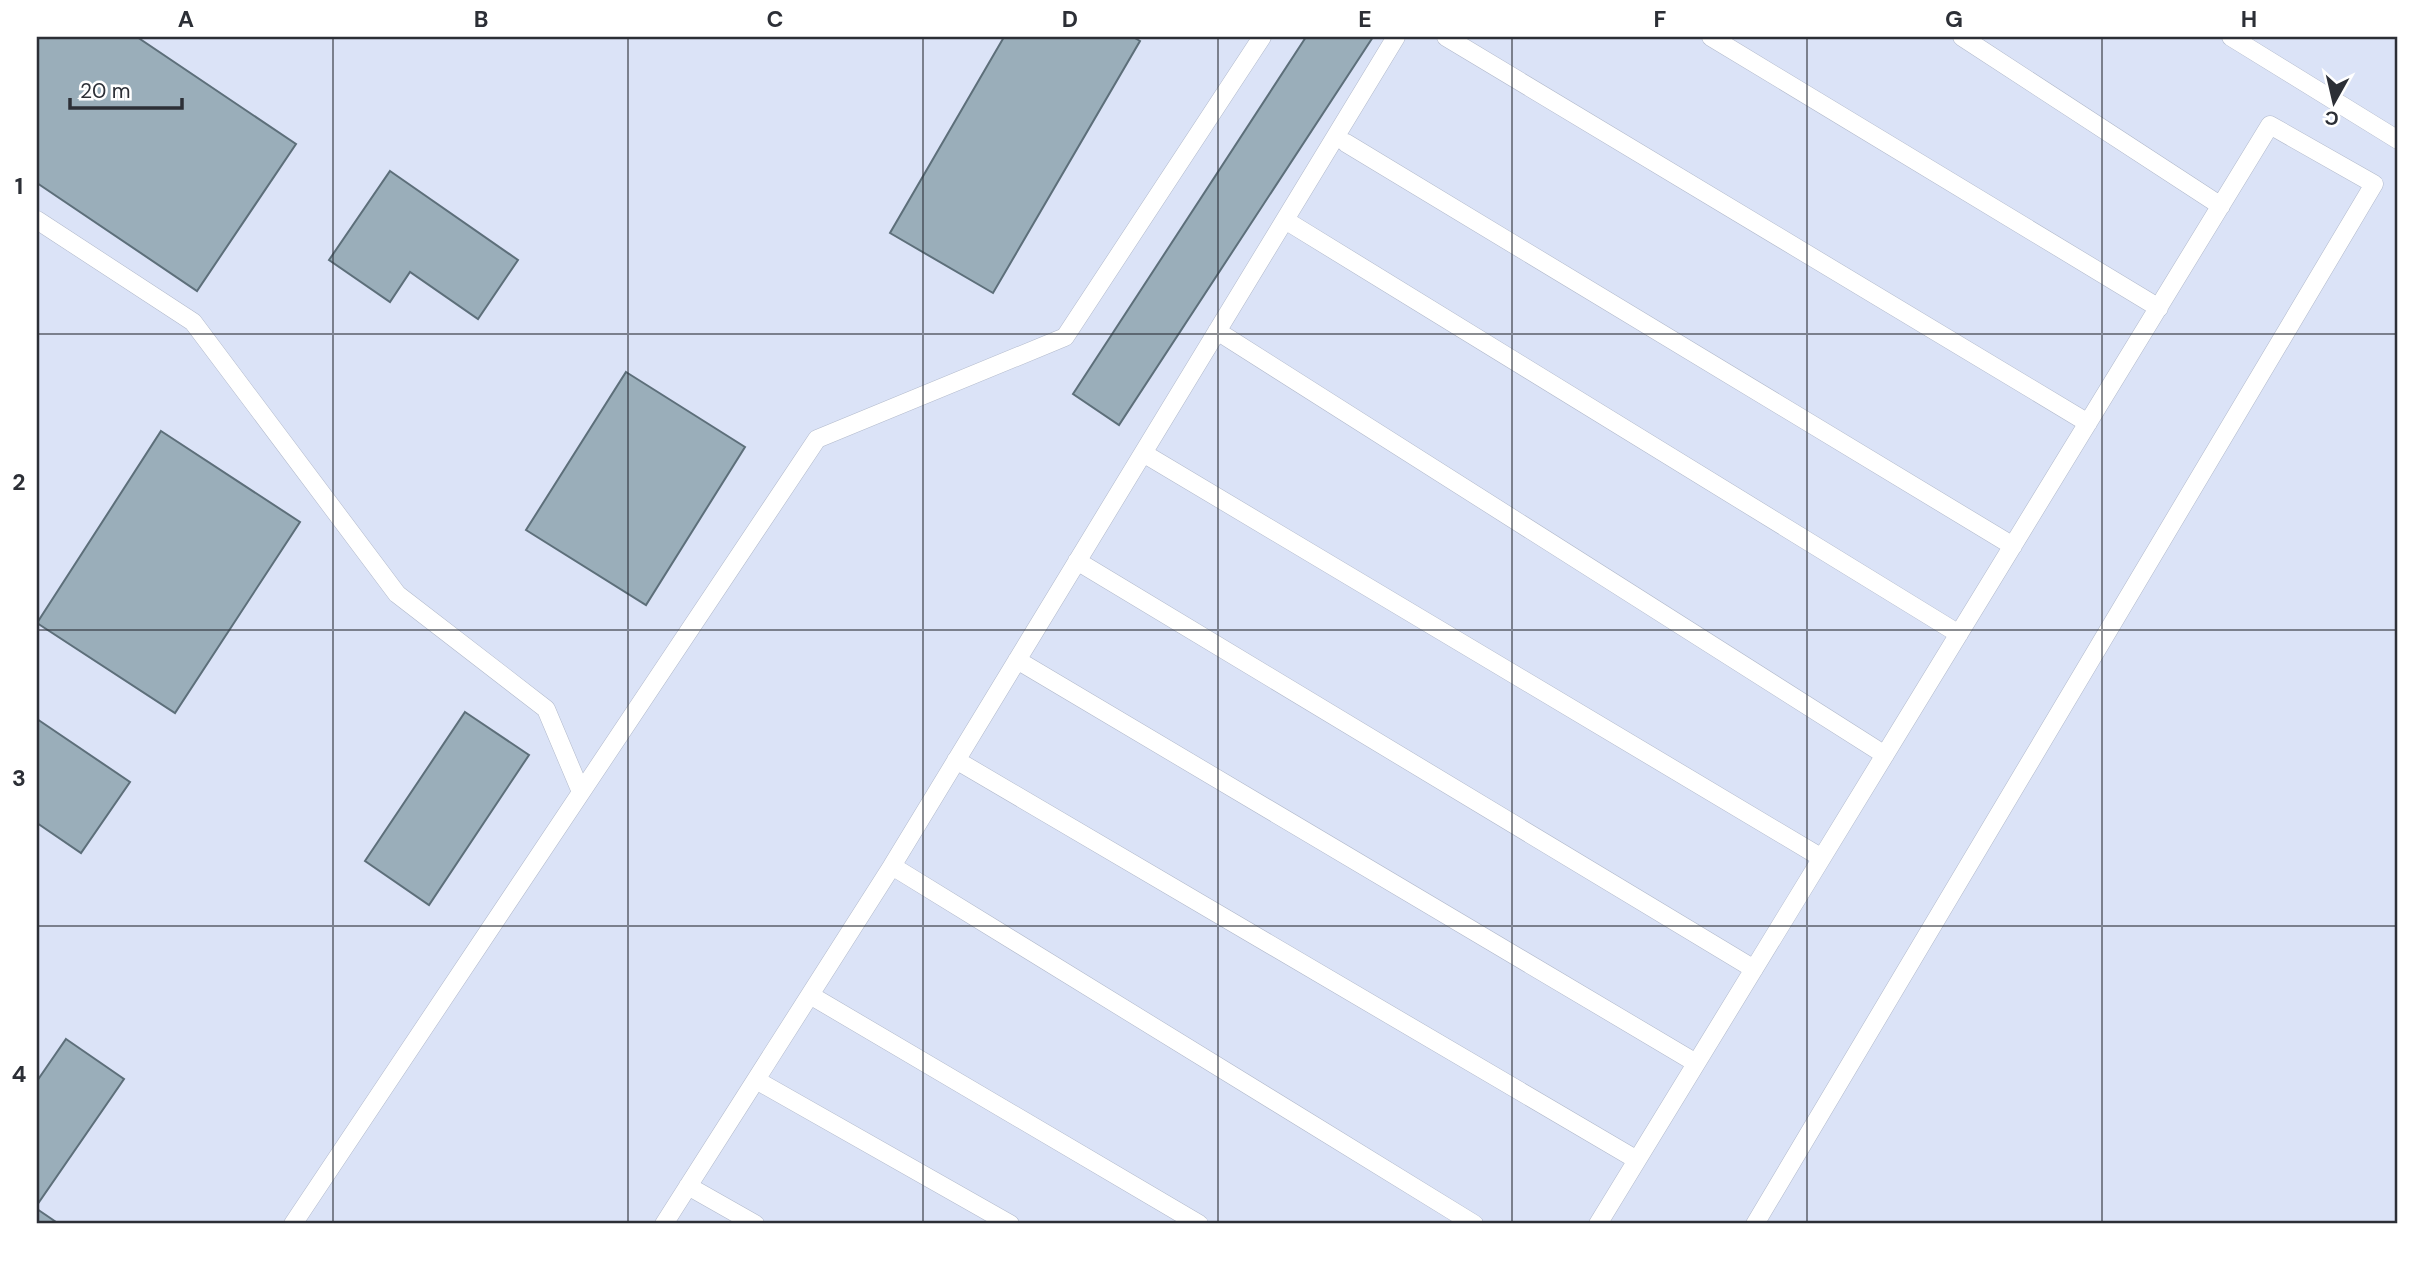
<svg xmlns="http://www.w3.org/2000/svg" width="2435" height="1261" font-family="'DM Sans',sans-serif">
<rect width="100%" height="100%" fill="#dbe3f7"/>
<!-- building -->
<path fill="#9aaeba" stroke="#5d6f7a" stroke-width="2" d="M 37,37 L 137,37 L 296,144 L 197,291 L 37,183 Z
M 1004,37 L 1133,37 L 1140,41 L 993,293 L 890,233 Z
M 1306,37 L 1373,37 L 1119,425 L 1073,394 Z
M 390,171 L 518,260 L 478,319 L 410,272 L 390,302 L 329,260 Z
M 626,372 L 745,447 L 646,605 L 526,530 Z
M 161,431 L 300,522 L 175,713 L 37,623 Z
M 465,712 L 529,755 L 429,905 L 365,861 Z
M 37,719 L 130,782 L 81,853 L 37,823 Z
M 66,1039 L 124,1079 L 37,1205 L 37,1081 Z
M 37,1209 L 59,1224 L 37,1224 Z"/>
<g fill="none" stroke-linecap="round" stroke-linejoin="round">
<defs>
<path id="service" d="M 1446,37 L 2088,423
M 1711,37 L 2159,308
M 1962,37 L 2221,206
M 2231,37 L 2398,140
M 1346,143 L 2013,546
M 37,220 L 193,322 L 397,594 L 546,709 L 581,792
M 1285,220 L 1959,634
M 1217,331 L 1885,755
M 1143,453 L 1822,858
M 1077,561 L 1754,969
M 1017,660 L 1696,1063
M 956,760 L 1637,1160
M 892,866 L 1396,37
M 810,995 L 1199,1224
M 756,1080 L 1010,1224
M 688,1186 L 755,1224
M 293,1224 L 817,439 L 1065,337 L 1262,37
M 664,1224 L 892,866 L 1474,1224
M 1598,1224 L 2270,125 L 2374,184 L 1755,1224"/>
</defs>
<!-- service casing -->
<use href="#service" stroke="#b1b9cb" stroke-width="19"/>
<!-- service -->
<use href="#service" stroke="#fff" stroke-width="18"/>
</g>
<!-- grid -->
<path fill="none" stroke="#2c2f36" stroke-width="2" stroke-opacity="0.55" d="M 333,37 L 333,1224M 628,37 L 628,1224M 923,37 L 923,1224M 1218,37 L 1218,1224M 1512,37 L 1512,1224M 1807,37 L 1807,1224M 2102,37 L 2102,1224M 37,334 L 2398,334M 37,630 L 2398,630M 37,926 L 2398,926"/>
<!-- border -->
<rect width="2435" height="1261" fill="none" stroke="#ffffff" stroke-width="77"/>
<!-- north arrow -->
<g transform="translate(2334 102) rotate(188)" stroke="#ffffff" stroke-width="5" paint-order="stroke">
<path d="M0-5L12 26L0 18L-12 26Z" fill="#2c2f36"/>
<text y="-10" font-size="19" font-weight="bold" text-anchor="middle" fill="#2c2f36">С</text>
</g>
<!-- scale -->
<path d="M70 98v10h112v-10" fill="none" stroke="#2c2f36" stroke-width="3.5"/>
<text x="80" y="98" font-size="21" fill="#2c2f36" stroke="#ffffff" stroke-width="5" paint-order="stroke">20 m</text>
<rect x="38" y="38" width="2358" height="1184" fill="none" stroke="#2c2f36" stroke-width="2.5"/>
<g font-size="23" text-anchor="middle" font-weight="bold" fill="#2c2f36">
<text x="186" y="27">A</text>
<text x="481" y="27">B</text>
<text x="775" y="27">C</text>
<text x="1070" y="27">D</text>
<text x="1365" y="27">E</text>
<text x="1660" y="27">F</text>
<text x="1954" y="27">G</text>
<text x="2249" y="27">H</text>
<text x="19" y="194">1</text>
<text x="19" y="490">2</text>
<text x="19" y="786">3</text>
<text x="19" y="1082">4</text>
</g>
</svg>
